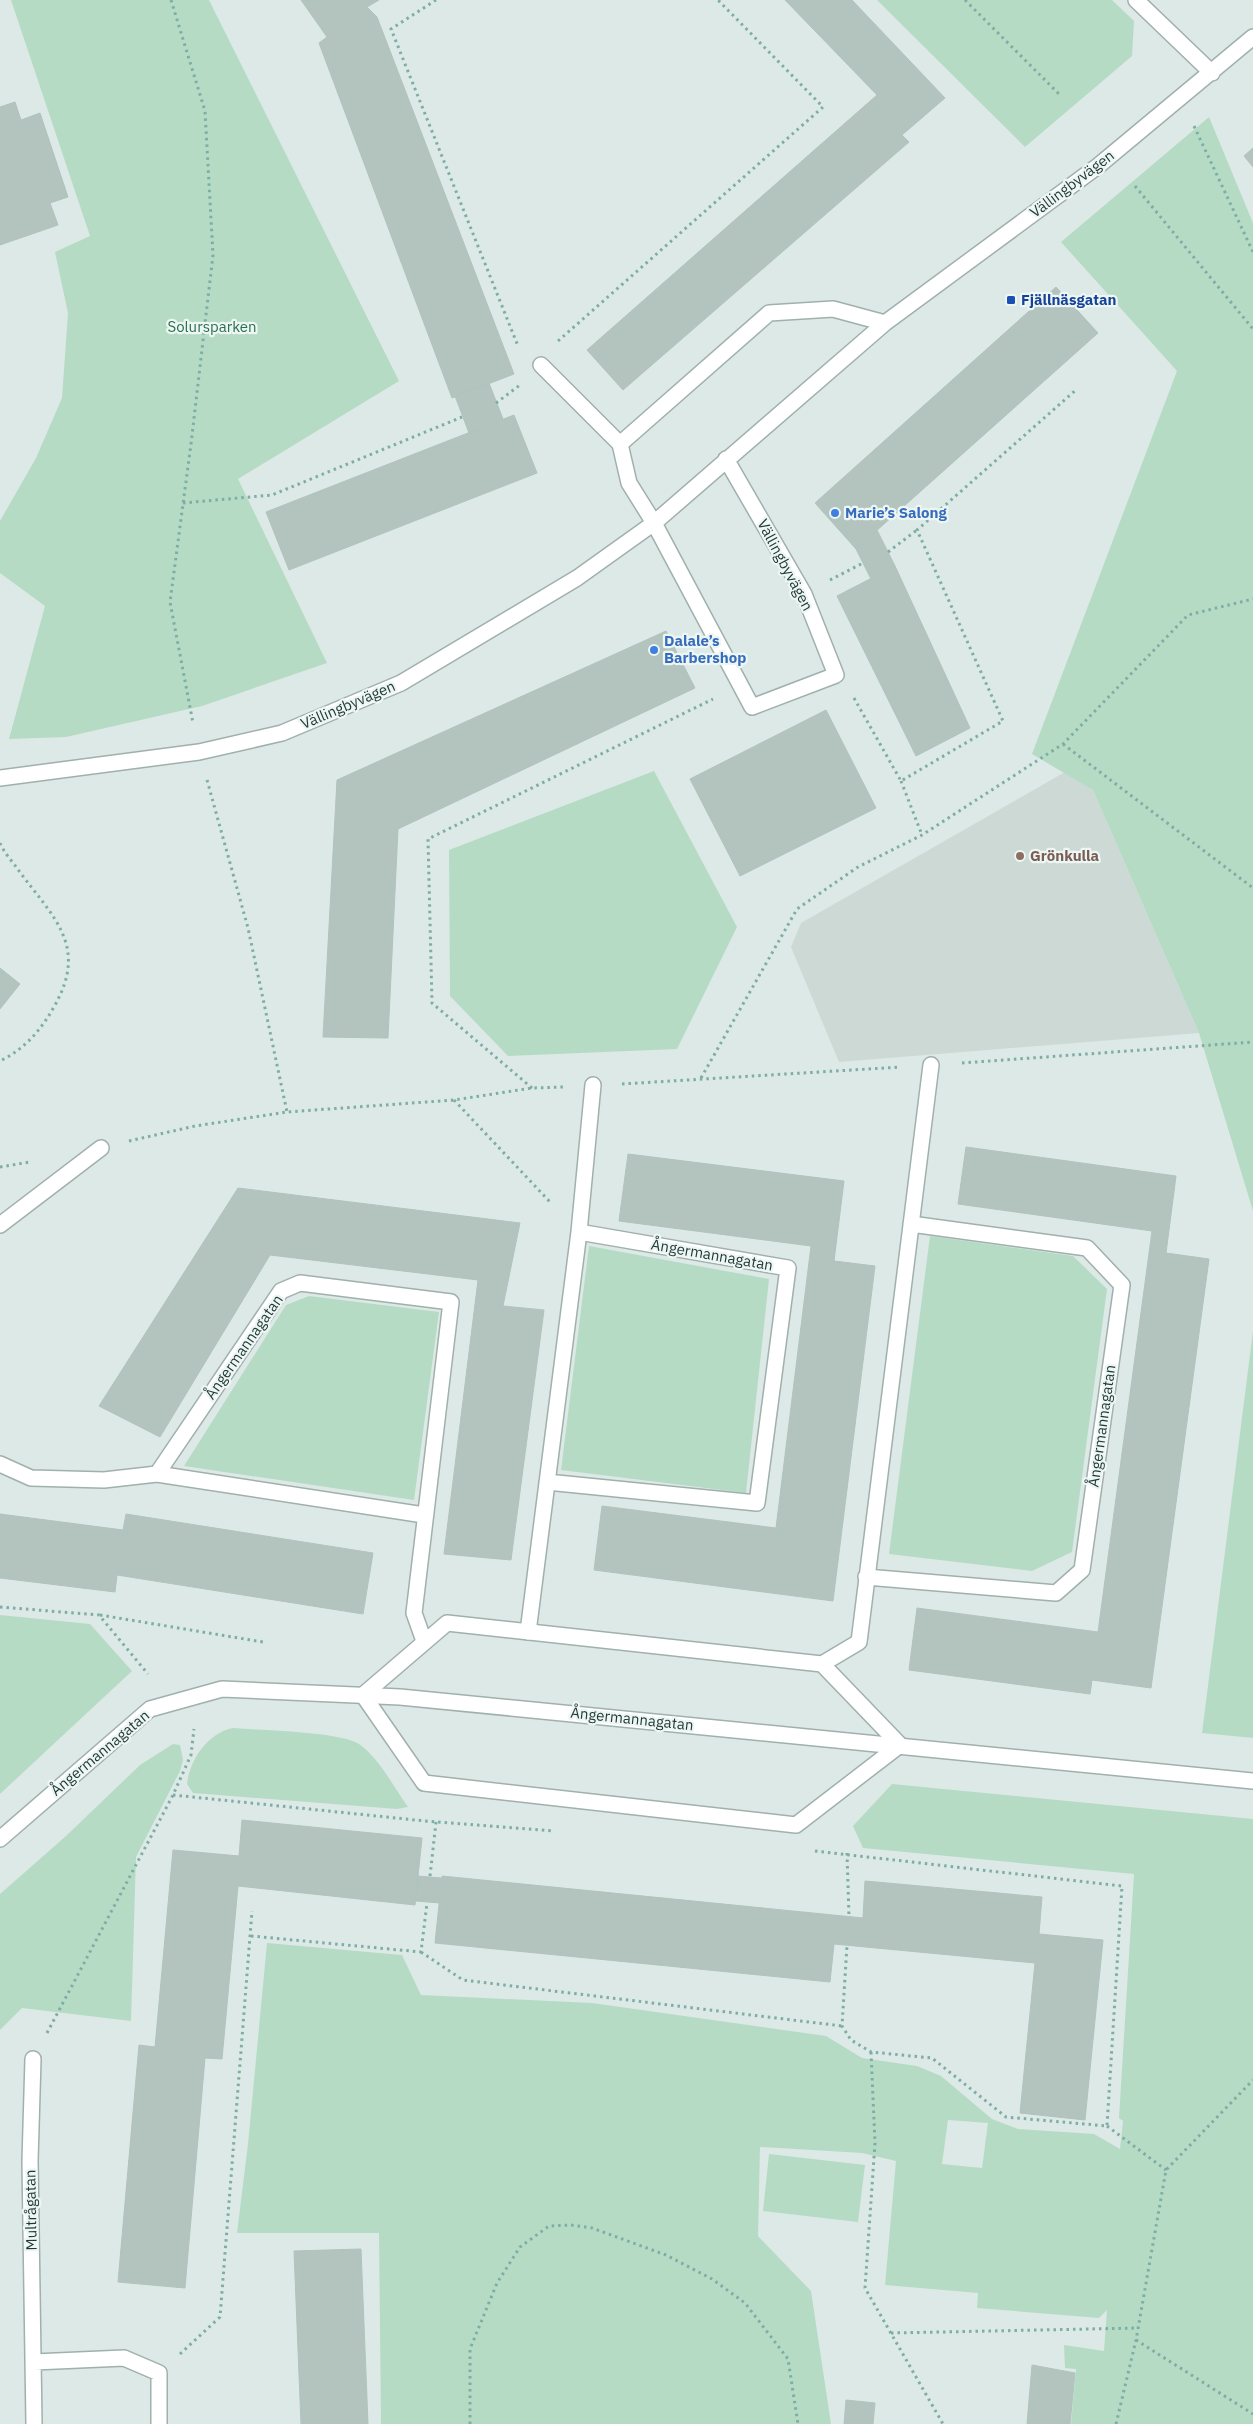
<svg xmlns="http://www.w3.org/2000/svg" width="1253" height="2424" font-family="'IBM Plex Sans',sans-serif">
<rect width="100%" height="100%" fill="#dde9e6"/>
<!-- built -->
<path fill="#ccd9d5" d="M 1065,772 L 1093,790 L 1199,1033 L 839,1062 L 791,947 L 801,923 Z"/>
<!-- green -->
<path fill="#b6dbc5" fill-rule="evenodd" d="M 11,0 L 209,0 L 399,381 L 238,479 L 327,663 L 202,706 L 66,737 L 9,739 L 45,606 L 0,573 L 0,521 L 36,458 L 62,398 L 68,313 L 55,252 L 90,236 Z
M 877,0 L 1112,0 L 1134,21 L 1132,56 L 1025,147 Z
M 1209,117 L 1253,223 L 1253,1211 L 1199,1033 L 1093,790 L 1032,754 L 1177,371 L 1061,242 Z
M 654,771 L 737,927 L 677,1049 L 508,1056 L 450,996 L 449,850 Z
M 930,1236 L 1073,1256 L 1107,1289 L 1072,1552 L 1032,1571 L 889,1554 Z
M 589,1246 L 769,1279 L 746,1493 L 561,1470 Z
M 309,1296 L 439,1312 L 414,1500 L 184,1466 L 286,1305 Z
M 1253,1331 L 1253,1738 L 1202,1733 Z
M 0,1615 L 90,1624 L 132,1671 L 0,1794 Z
M 233,1728 C 257,1730 342,1732 359,1744 C 380,1759 393,1786 408,1807 L 397,1809 L 193,1793 L 187,1784 C 190,1759 208,1733 233,1728 Z
M 173,1744 L 180,1745 L 183,1760 L 180,1771 L 136,1857 L 131,2021 L 22,2008 L 0,2030 L 0,1894 L 66,1836 L 140,1765 Z
M 892,1784 L 1253,1819 L 1253,2424 L 1071,2424 L 1076,2369 L 1065,2368 L 1064,2345 L 1104,2351 L 1107,2310 L 1099,2318 L 977,2308 L 978,2293 L 885,2285 L 896,2161 L 862,2153 L 760,2147 L 758,2236 L 811,2291 L 831,2424 L 381,2424 L 379,2233 L 237,2233 L 248,2144 L 267,1943 L 402,1955 L 421,1995 L 592,2003 L 826,2036 L 862,2058 L 917,2066 L 941,2076 L 992,2119 L 1018,2129 L 1094,2134 L 1120,2149 L 1123,2121 L 1119,2118 L 1134,1874 L 863,1848 L 853,1826 ZM 948,2120 L 988,2123 L 982,2168 L 942,2164 Z
M 769,2154 L 865,2165 L 858,2222 L 763,2211 Z"/>
<!-- building -->
<path fill="#b3c4bf" stroke="#b0c3be" d="M 301,0 L 379,0 L 367,7 L 377,17 L 514,374 L 452,398 L 319,43 L 327,37 Z
M 785,0 L 852,0 L 945,98 L 902,135 L 909,142 L 623,390 L 587,350 L 877,95 Z
M 15,102 L 21,120 L 40,113 L 68,197 L 50,203 L 58,225 L 0,245 L 0,107 Z
M 1253,148 L 1253,167 L 1244,156 Z
M 1056,287 L 1098,333 L 856,549 L 815,503 Z
M 489,383 L 503,419 L 469,433 L 455,396 Z
M 514,415 L 537,473 L 289,570 L 266,512 Z
M 877,530 L 895,566 L 871,579 L 856,549 Z
M 895,566 L 970,728 L 916,756 L 837,596 Z
M 666,631 L 695,688 L 398,829 L 388,1038 L 323,1037 L 337,780 Z
M 826,710 L 876,808 L 740,876 L 690,779 Z
M 0,968 L 20,984 L 0,1009 Z
M 966,1147 L 1176,1176 L 1166,1253 L 1209,1259 L 1151,1688 L 1092,1680 L 1090,1694 L 909,1670 L 917,1608 L 1098,1632 L 1152,1231 L 958,1204 Z
M 628,1154 L 844,1181 L 834,1261 L 875,1266 L 833,1601 L 594,1570 L 602,1506 L 776,1528 L 811,1246 L 619,1221 Z
M 238,1188 L 520,1223 L 503,1306 L 544,1310 L 511,1560 L 444,1554 L 478,1280 L 270,1255 L 160,1437 L 99,1406 Z
M 0,1514 L 123,1530 L 126,1514 L 373,1553 L 363,1614 L 117,1575 L 115,1592 L 0,1578 Z
M 242,1820 L 422,1838 L 415,1905 L 238,1886 L 222,2059 L 205,2058 L 185,2288 L 118,2282 L 139,2045 L 155,2047 L 173,1850 L 239,1856 Z
M 418,1876 L 441,1878 L 440,1903 L 416,1901 Z
M 442,1876 L 863,1918 L 865,1881 L 1042,1897 L 1039,1934 L 1103,1940 L 1085,2120 L 1020,2113 L 1035,1963 L 834,1944 L 830,1982 L 435,1943 Z
M 361,2249 L 368,2424 L 301,2424 L 294,2251 Z
M 1032,2365 L 1075,2373 L 1070,2424 L 1027,2424 Z
M 846,2400 L 875,2403 L 873,2424 L 844,2424 Z"/>
<g fill="none" stroke-linecap="round" stroke-linejoin="round">
<defs>
<path id="service" d="M 447,1623 L 822,1664 L 900,1745 L 796,1825 L 424,1783 L 363,1695 Z"/>
<path id="minor" d="M 1136,0 L 1212,73
M 541,365 L 620,444
M 726,459 L 804,594 L 836,675 L 752,707 L 654,523 L 629,483 L 620,444 L 769,313 L 833,309 L 885,323
M 0,778 L 199,752 L 282,733 L 401,683 L 577,578 L 654,523 L 885,323 L 1098,166 L 1253,37
M 0,1225 L 101,1148
M 0,1464 L 31,1478 L 104,1480 L 157,1474 L 424,1515
M 157,1474 L 281,1291 L 300,1283 L 451,1302 L 414,1613 L 424,1641
M 547,1482 L 757,1503 L 788,1268 L 579,1232
M 866,1577 L 1056,1593 L 1082,1570 L 1122,1285 L 1087,1248 L 911,1224
M 528,1632 L 579,1232 L 593,1085
M 822,1664 L 859,1642 L 931,1065
M 0,1839 L 150,1709 L 222,1689 L 400,1697 L 1253,1781
M 33,2059 L 30,2161 L 34,2424
M 34,2362 L 124,2358 L 159,2373 L 159,2424"/>
</defs>
<!-- service casing -->
<use href="#service" stroke="#a0b0ad" stroke-width="18"/>
<!-- minor casing -->
<use href="#minor" stroke="#a0b0ad" stroke-width="18"/>
<!-- path -->
<path stroke="#7eada5" stroke-width="3" stroke-dasharray="2.5 4" stroke-linecap="butt" d="M 171,0 L 205,111 L 213,255 L 191,444 L 170,602 L 193,723
M 436,0 L 391,29 L 518,346
M 965,0 L 1060,95
M 1194,126 L 1253,252
M 1135,186 L 1253,329
M 558,341 L 823,107 L 718,0
M 496,403 L 520,385
M 183,503 L 272,495 L 462,417
M 888,552 L 917,530
M 830,580 L 863,563
M 854,698 L 901,781 L 1003,721 L 917,530 L 1077,389
M 1063,744 L 1253,888
M 207,780 L 248,928 L 287,1112
M 901,781 L 922,835
M 0,843 C 4,853 13,862 19,871 C 54,918 88,946 55,1005 C 42,1029 25,1049 0,1061
M 962,1063 L 1253,1042
M 701,1078 L 797,909 L 858,867 L 922,835 L 1063,744 L 1188,615 L 1253,599
M 622,1084 L 901,1067
M 532,1088 L 432,1003 L 428,839 L 713,699
M 454,1100 L 551,1203
M 129,1141 L 195,1126 L 287,1112 L 454,1100 L 532,1088 L 564,1087
M 0,1167 L 30,1162
M 0,1607 L 99,1615 L 148,1674
M 100,1615 L 263,1642
M 173,1795 L 425,1821 L 554,1831
M 815,1851 L 1122,1886 L 1107,2126 L 1006,2117 L 932,2058 L 871,2052 L 851,2040 L 842,2026 L 847,1945
M 847,1853 L 849,1917
M 430,1876 L 436,1822
M 251,1936 L 421,1952 L 427,1903
M 421,1952 L 463,1980 L 842,2026
M 47,2033 L 173,1795 L 191,1755 L 194,1729
M 871,2052 L 875,2143 L 865,2288 L 943,2424
M 1107,2126 L 1166,2170
M 891,2333 L 1138,2328
M 1136,2340 L 1253,2414
M 180,2354 L 220,2317 L 252,1911
M 470,2424 L 470,2349 L 497,2283 L 520,2247 L 549,2226 L 571,2225 L 592,2228 L 666,2255 L 712,2279 L 745,2303 L 788,2359 L 798,2424
M 1116,2424 L 1136,2340 L 1166,2170 L 1253,2080"/>
<!-- service -->
<use href="#service" stroke="#fff" stroke-width="15"/>
<!-- minor -->
<use href="#minor" stroke="#fff" stroke-width="15"/>
</g>
<!-- markers -->
<rect fill="#1a4fb4" stroke="#edf6f3" stroke-width="2" x="1006" y="295" width="10" height="10" rx="2.5"/>
<g fill="#3f7fe0" stroke="#edf6f3" stroke-width="2">
<circle cx="835" cy="513" r="5"/>
<circle cx="654" cy="650" r="5"/>
</g>
<circle fill="#8d6e63" stroke="#edf6f3" stroke-width="2" cx="1020" cy="856" r="5"/>
<g text-anchor="middle" stroke-width="4.5" stroke-linejoin="round" paint-order="stroke">
<!-- street labels -->
<g font-size="15" fill="#1f3835" stroke="#edf6f3">
<text transform="translate(1072 184) rotate(-37)" y="5">Vällingbyvägen</text>
<text transform="translate(785 565) rotate(62)" y="5">Vällingbyvägen</text>
<text transform="translate(348 705) rotate(-23)" y="5">Vällingbyvägen</text>
<text transform="translate(712 1255) rotate(10)" y="5">Ångermannagatan</text>
<text transform="translate(244 1347) rotate(-55)" y="5">Ångermannagatan</text>
<text transform="translate(1102 1426) rotate(-82)" y="5">Ångermannagatan</text>
<text transform="translate(632 1719) rotate(6)" y="5">Ångermannagatan</text>
<text transform="translate(100 1753) rotate(-40)" y="5">Ångermannagatan</text>
<text transform="translate(31 2210) rotate(-91)" y="5">Multrågatan</text>
</g>
<!-- transit labels -->
<g font-size="15" font-weight="bold" fill="#164399" stroke="#edf6f3" text-anchor="start">
<text x="1021" y="305">Fjällnäsgatan</text>
</g>
<!-- park labels -->
<g font-size="15" fill="#2a6f4f" stroke="#edf6f3">
<text x="212" y="332">Solursparken</text>
</g>
<!-- shop labels -->
<g font-size="15" font-weight="bold" fill="#366cbe" stroke="#edf6f3" text-anchor="start">
<text x="845" y="518">Marie’s Salong</text>
<text x="664" y="646">Dalale’s<tspan x="664" dy="17">Barbershop</tspan></text>
</g>
<!-- education labels -->
<g font-size="15" font-weight="bold" fill="#785e54" stroke="#edf6f3" text-anchor="start">
<text x="1030" y="861">Grönkulla</text>
</g>
</g>
</svg>
